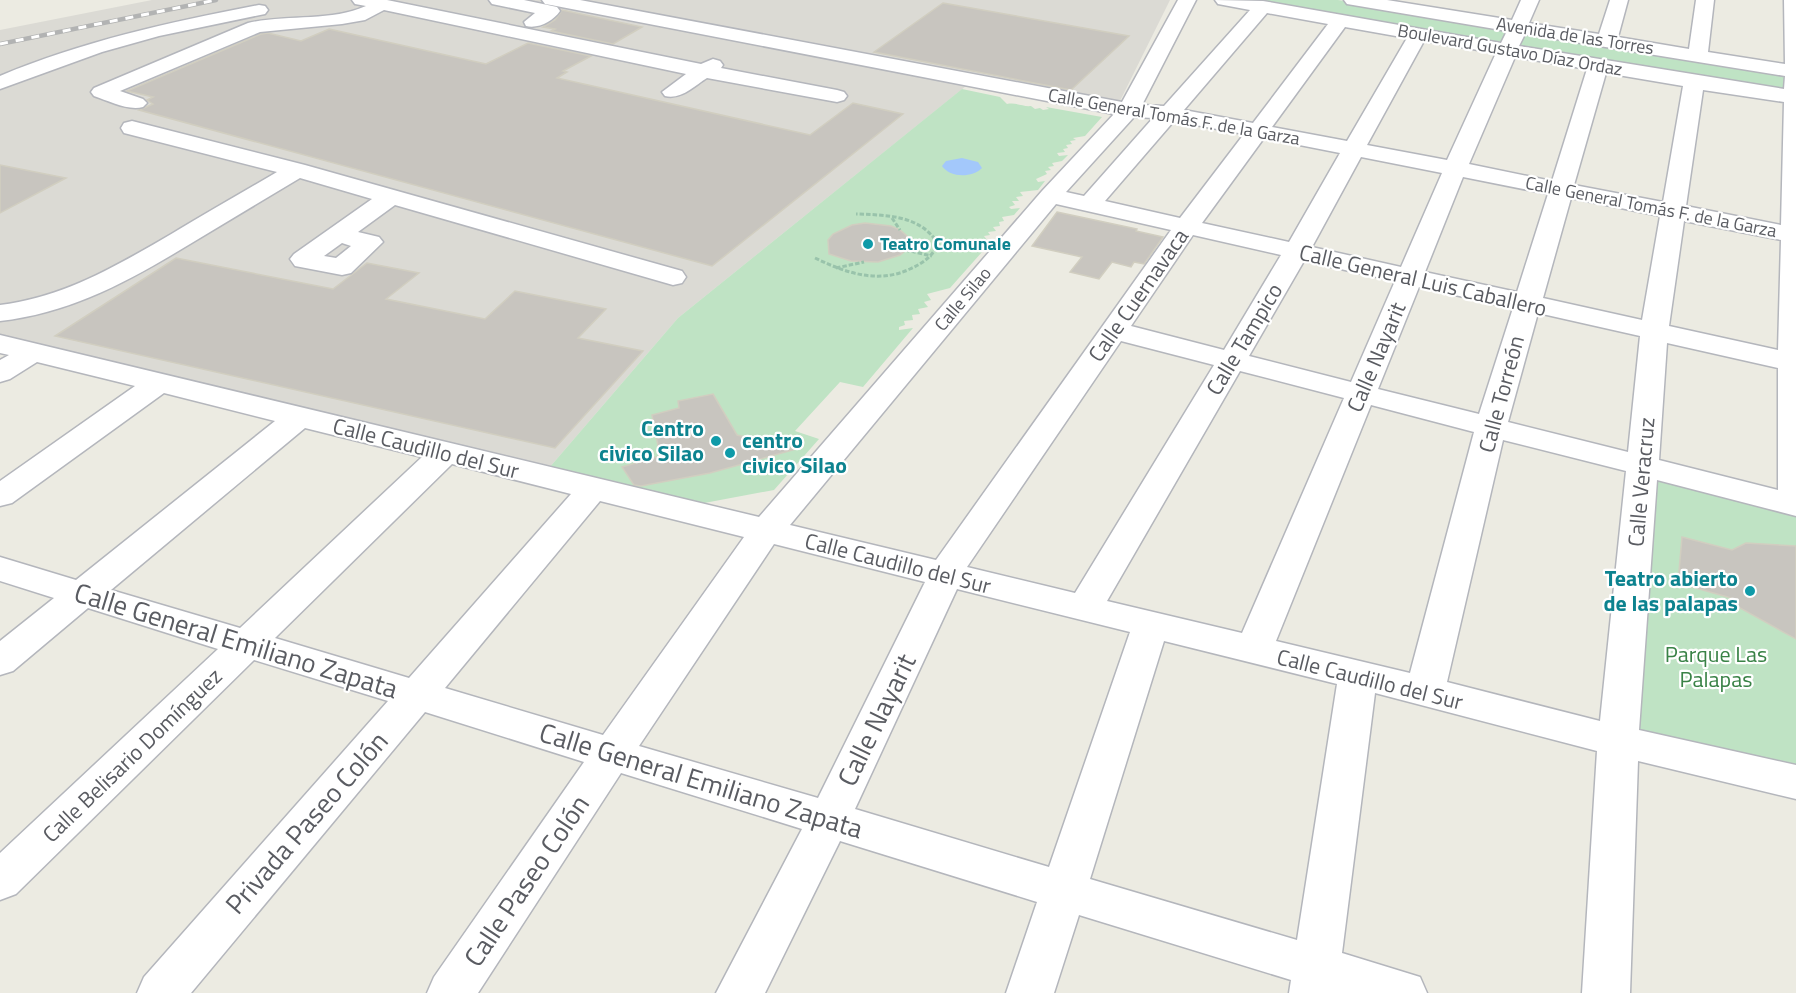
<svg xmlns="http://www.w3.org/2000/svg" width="1796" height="993" font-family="'Titillium Web',sans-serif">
<rect width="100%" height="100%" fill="#ecebe2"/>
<!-- industrial -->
<path fill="#dbdad4" d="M 152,0 L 1170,0 L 1113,115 L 966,86 L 678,318 L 543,475 L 0,336 L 0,30 Z"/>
<!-- green -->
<path fill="#bfe3c4" d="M 1227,0 L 1338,0 L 1796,74 L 1796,95 Z
M 962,89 L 1000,97 L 1007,104 C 1016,102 1023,107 1031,106 L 1035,109 L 1040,108 L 1043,110 L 1049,109 L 1046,107 L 1102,117 L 1085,136 L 1073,138 L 1076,140 L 1070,141 L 1072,144 L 1066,145 L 1068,148 L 1063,149 L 1065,152 L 1057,153 L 1059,156 L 1068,155 L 1062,161 L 1052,163 L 1054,166 L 1048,167 L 1051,170 L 1045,171 L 1047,174 L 1036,179 L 1038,182 L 1045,181 L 1038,190 L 1020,192 L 1023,196 L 1016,197 L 1019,201 L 1012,201 L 1015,205 L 1009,207 L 1011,209 L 1020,208 L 1014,215 L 1002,217 L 1004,221 L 999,222 L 1000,226 L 993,227 L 996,231 L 988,232 L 990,235 L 984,236 L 987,240 L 981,242 L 983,244 L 990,243 L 950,288 L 927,294 L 931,300 L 924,302 L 928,307 L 918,309 L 920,314 L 912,315 L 913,320 L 904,321 L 905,325 L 899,327 L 899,330 L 913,328 L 863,387 L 840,382 L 795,431 L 819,439 L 774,490 L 683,507 L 543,475 L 678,318 Z
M 1653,477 L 1796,513 L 1796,769 L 1631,728 Z"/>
<!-- water -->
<path fill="#a3c8fb" d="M 962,158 L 978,162 L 982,168 C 972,178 950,178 942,166 L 946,161 Z"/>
<!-- building -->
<path fill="#c8c5bf" stroke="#d1cec0" stroke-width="1.5" d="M 943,3 L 1129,36 L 1071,90 L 874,52 Z
M 562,10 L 642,27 L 613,44 L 551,31 L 555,29 L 543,27 L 555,20 Z
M 329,29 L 486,64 L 528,43 L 591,56 L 563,71 L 567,72 L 557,78 L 810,135 L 853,103 L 903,114 L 712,266 L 139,110 L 153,104 L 147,100 L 153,97 L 127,91 L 261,34 L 268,33 L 301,41 Z
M 0,165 L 66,178 L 0,213 Z
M 1057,212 L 1137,229 L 1136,231 L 1163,237 L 1144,264 L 1134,262 L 1131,267 L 1112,262 L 1099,279 L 1070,272 L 1082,257 L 1032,246 Z
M 865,223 L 891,226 L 900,230 L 907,236 L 909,243 L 907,249 L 900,255 L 878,262 L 851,261 L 829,254 L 828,240 L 833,234 L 852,225 Z
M 176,258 L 333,289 L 367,263 L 419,273 L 386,299 L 485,319 L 515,291 L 606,309 L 578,338 L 643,351 L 555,448 L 55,336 Z
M 713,394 L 737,435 L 796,449 L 710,473 L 641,486 L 634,485 L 622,467 L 660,456 L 652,415 L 679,408 L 678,401 Z
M 1682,537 L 1732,550 L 1746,543 L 1796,546 L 1796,639 L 1740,608 L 1731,598 L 1678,583 Z"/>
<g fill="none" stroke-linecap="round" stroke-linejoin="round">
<defs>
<path id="minor" d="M 352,0 L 387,0 L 701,64 L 713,59 L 720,61 L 723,65 L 721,68 L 837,90 L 844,92 L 847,96 L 844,100 L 837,102 L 707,78 C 694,86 681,100 665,96 L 662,92 L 686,74 L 384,10 L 365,20 L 342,24 L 260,32 L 120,91 L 143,99 L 147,103 L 143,107 C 128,111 109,101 94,96 L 91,92 L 94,88 L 248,23 C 286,14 330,22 366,6 L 355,4 Z
M 489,0 L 524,0 L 557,7 L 560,11 C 553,21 539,29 526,26 L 524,22 L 535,13 L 492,4 Z
M 542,0 L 580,0 L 1122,102 L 1178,0 L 1196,0 L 1142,105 L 1164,106 L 1250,10 L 1218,4 L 1215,0 L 1263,1 L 1501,43 L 1507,31 L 1353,5 L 1347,4 L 1344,0 L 1387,0 L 1512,20 L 1521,0 L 1539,0 L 1529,23 L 1599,34 L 1610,0 L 1628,0 L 1618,37 L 1689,49 L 1696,0 L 1714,0 L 1708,52 L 1785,64 L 1784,0 L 1796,0 L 1796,516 L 1657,480 L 1639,730 L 1796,765 L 1796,799 L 1638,761 L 1630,993 L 1582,993 L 1597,751 L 1375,693 L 1342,953 L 1420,977 L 1427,993 L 1289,993 L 1291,980 L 1079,915 L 1054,993 L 1006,993 L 1037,902 L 840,841 L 765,993 L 716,993 L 802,829 L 621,773 L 478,993 L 427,993 L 434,977 L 584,762 L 425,712 L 191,993 L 137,993 L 144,977 L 388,701 L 254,660 L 16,894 L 0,900 L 0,853 L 218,649 L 88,608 L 13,671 L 0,675 L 0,641 L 54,598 L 0,581 L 0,557 L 76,580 L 275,421 L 164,393 L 12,503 L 0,506 L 0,481 L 135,386 L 37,362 L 10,379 L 0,382 L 0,360 L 9,355 L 0,353 L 0,335 L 759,517 L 1042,191 L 1114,114 L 551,5 L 545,4 ZM 1267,13 L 1328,24 L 1253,123 L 1184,110 ZM 1345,27 L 1407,38 L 1347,141 L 1272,127 ZM 1525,34 L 1785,76 L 1784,89 L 1519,46 ZM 1424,41 L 1496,53 L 1447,160 L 1367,145 ZM 1515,57 L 1587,69 L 1552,181 L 1469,164 ZM 1606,73 L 1683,86 L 1663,202 L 1574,185 ZM 1703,90 L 1784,102 L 1781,225 L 1686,206 ZM 1134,117 L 1153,118 L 1084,196 L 1066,192 ZM 1174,121 L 1244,134 L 1180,218 L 1105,201 ZM 1264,138 L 1340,153 L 1289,242 L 1202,223 ZM 1361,157 L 1442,173 L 1401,267 L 1312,247 ZM 1463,177 L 1548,194 L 1517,292 L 1425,272 ZM 1571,198 L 1660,216 L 1642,320 L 1543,298 ZM 1056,204 L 1171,230 L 936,560 L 790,525 ZM 1684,221 L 1781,240 L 1778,350 L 1669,326 ZM 1193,235 L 1281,255 L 1224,350 L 1131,326 ZM 1304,261 L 1395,281 L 1351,382 L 1249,356 ZM 1419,287 L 1513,308 L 1479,414 L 1378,389 ZM 1538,313 L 1640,336 L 1628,452 L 1508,422 ZM 1121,341 L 1214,365 L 1075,593 L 967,567 ZM 1667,343 L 1778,368 L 1778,490 L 1659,460 ZM 1240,371 L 1344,398 L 1242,633 L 1107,601 ZM 1371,405 L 1474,432 L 1410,673 L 1276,641 ZM 305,428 L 422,457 L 240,628 L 111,590 ZM 1503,440 L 1626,471 L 1600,721 L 1447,682 ZM 452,464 L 571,494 L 409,678 L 275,638 ZM 600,501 L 744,537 L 603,735 L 445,688 ZM 774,544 L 925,582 L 818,798 L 639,746 ZM 957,589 L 1130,632 L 1049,867 L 855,809 ZM 1164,641 L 1337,684 L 1297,940 L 1090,879 Z
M 259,5 L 265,6 L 268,10 L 265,14 L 159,36 L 102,52 L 0,89 L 0,76 C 83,41 171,22 259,5 Z
M 132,121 L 305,165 L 682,271 L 686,277 L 682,283 L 673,285 L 395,205 L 358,232 L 379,237 L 383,242 L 351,273 L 342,275 L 295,266 L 290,259 L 294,254 L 372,199 L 300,178 C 263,200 226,222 190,244 C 129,281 71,313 0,321 L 0,305 C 65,297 118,265 173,233 C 208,212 243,192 277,172 L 124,133 L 121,128 L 124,123 ZM 342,243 L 351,246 L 336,258 L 324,256 Z"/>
</defs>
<!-- minor casing -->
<use href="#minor" stroke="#b4b6bc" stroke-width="3"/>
<!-- path -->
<path stroke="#99c3ab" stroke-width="3" stroke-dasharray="4.5 2" stroke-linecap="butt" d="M 892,218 L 900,230
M 905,250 L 932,256
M 815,258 C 846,273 878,284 910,269 C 923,263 932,257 938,244 C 921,215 886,215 856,214
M 836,268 L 864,262"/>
<!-- minor -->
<use href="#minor" fill="#fff" fill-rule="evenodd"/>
<defs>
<path id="rail" d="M 0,44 L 216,0"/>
</defs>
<!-- rail casing -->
<use href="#rail" stroke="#b2b3b3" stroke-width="4.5"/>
<!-- rail -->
<use href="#rail" stroke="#fff" stroke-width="3" stroke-dasharray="8" stroke-linecap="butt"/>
</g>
<!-- markers -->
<g fill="#0f9aa8" stroke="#fff" stroke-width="2">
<circle cx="868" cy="244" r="6"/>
<circle cx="716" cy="441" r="6"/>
<circle cx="730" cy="453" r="6"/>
<circle cx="1750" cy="591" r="6"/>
</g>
<g text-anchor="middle" stroke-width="4.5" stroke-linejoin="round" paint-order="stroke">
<!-- far-street labels -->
<g font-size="18" fill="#5a5c62" stroke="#fff">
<text transform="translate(1575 36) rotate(9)" y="6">Avenida de las Torres</text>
<text transform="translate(1510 50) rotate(10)" y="6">Boulevard Gustavo Díaz Ordaz</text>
<text transform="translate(1174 117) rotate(10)" y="6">Calle General Tomás F. de la Garza</text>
<text transform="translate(1651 207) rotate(11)" y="6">Calle General Tomás F. de la Garza</text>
<text transform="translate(963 299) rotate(-50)" y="6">Calle Silao</text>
</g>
<!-- far-culture labels -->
<g font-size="18" font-weight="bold" fill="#0d838f" stroke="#fff" text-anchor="start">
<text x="880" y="250">Teatro Comunale</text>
</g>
<!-- street labels -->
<g font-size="22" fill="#5a5c62" stroke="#fff">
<text transform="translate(1423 280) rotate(13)" y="8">Calle General Luis Caballero</text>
<text transform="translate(1138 295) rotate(-55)" y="8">Calle Cuernavaca</text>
<text transform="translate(1244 339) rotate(-59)" y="8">Calle Tampico</text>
<text transform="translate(1376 357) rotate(-67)" y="8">Calle Nayarit</text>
<text transform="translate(1501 394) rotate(-75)" y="8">Calle Torreón</text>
<text transform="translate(426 448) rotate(14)" y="8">Calle Caudillo del Sur</text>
<text transform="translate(1641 482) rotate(-85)" y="8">Calle Veracruz</text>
<text transform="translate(898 563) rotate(14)" y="8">Calle Caudillo del Sur</text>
<text transform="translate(1370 679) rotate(14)" y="8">Calle Caudillo del Sur</text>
<text transform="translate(132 755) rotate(-44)" y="8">Calle Belisario Domínguez</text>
</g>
<!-- culture labels -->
<g font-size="22" font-weight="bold" fill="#0d838f" stroke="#fff" text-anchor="end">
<text x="704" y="436">Centro<tspan x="704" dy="25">civico Silao</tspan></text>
<text x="742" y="448" text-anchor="start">centro<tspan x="742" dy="25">civico Silao</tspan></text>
<text x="1738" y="586">Teatro abierto<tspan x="1738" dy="25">de las palapas</tspan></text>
</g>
<!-- park labels -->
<g font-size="22" fill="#398246" stroke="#fff">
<text x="1716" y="662">Parque Las<tspan x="1716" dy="25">Palapas</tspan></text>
</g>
<!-- near-street labels -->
<g font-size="27" fill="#5a5c62" stroke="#fff">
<text transform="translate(236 641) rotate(17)" y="9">Calle General Emiliano Zapata</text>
<text transform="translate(877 720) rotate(-64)" y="9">Calle Nayarit</text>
<text transform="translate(701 781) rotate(17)" y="9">Calle General Emiliano Zapata</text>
<text transform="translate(307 823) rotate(-49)" y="9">Privada Paseo Colón</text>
<text transform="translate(527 881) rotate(-56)" y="9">Calle Paseo Colón</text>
</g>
</g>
</svg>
